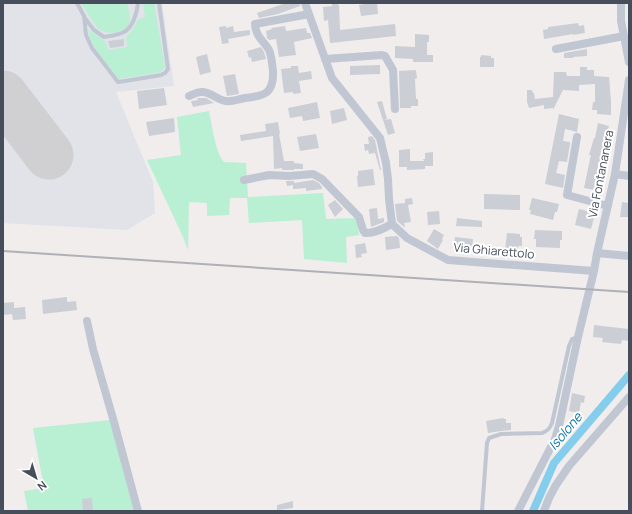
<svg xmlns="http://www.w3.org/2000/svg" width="632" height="514" font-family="Manrope,sans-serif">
<rect width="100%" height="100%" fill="#f0edec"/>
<!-- airport -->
<path fill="#e1e3e8" d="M 3,3 L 162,3 L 174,86 L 116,92 L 153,182 L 155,213 L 127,230 L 3,223 Z"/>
<!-- green -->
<path fill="#b9efd3" d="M 81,3 L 127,3 C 128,8 130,14 130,19 C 130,22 129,24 128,25 C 121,35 107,34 98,29 Z
M 143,3 L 154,3 L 165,67 L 161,72 L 119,79 C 108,65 90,47 88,29 L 106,42 L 108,50 L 127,47 L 126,37 L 131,32 L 138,19 L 145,18 Z
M 209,111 C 212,124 215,152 224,162 L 246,163 L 248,197 L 323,193 L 326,219 L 357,218 L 359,235 L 346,237 L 347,263 L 304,259 L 302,220 L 249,223 L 247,198 L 230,198 L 229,215 L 207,216 L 207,203 L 189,202 L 188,250 L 183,237 L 147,160 L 181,155 L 177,117 Z
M 110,420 L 134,511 L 28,511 L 24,491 L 44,488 L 33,428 Z"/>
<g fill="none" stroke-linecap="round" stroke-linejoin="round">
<!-- canal -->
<path stroke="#85cded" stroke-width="8" d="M 533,511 L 554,463 L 629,375"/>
<!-- runway -->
<path stroke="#d0cfd2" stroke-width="49" d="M 3,95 L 49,155"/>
</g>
<!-- building -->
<path fill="#ccced5" d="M 286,3 L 300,3 L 300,6 L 278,14 L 259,18 L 257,13 Z
M 338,3 L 338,5 L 339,5 L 340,30 L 395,24 L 396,36 L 330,43 L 328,20 L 324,21 L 323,7 L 332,6 L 332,4 Z
M 371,3 L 377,3 L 378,14 L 361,16 L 359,5 Z
M 578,23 L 579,26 L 584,25 L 585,33 L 573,35 L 573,34 L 544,39 L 543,30 L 548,29 L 548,27 Z
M 226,26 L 226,28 L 233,26 L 234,32 L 250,30 L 250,35 L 228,39 L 229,43 L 222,44 L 219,27 Z
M 285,26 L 286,31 L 306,28 L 307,33 L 310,33 L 312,38 L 294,42 L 296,55 L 279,57 L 276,39 L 269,40 L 267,38 L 266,31 L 272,29 L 271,28 Z
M 415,34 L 429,35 L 429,42 L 427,42 L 427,55 L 433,55 L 433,62 L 413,62 L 413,59 L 395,58 L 395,46 L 415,47 Z
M 124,39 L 124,46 L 110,48 L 108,41 Z
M 261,47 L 264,52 L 266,59 L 252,62 L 251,57 L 249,58 L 247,51 Z
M 587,49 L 587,56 L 573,57 L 573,58 L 564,58 L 564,53 Z
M 207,54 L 211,72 L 200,75 L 196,57 Z
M 481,55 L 491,56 L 491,58 L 494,58 L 494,67 L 480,67 L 480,57 L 481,57 Z
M 380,65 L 380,74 L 350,75 L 350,66 Z
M 291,66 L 298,66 L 299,73 L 311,71 L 312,79 L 299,81 L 301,93 L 293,94 L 293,92 L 284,93 L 281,69 L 291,68 Z
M 580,67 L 587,67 L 587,70 L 594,70 L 594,76 L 609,77 L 611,101 L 611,115 L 597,114 L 597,110 L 592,110 L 593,102 L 595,102 L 595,84 L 579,85 L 579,91 L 563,90 L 553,110 L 553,108 L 544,109 L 544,105 L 529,108 L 527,102 L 527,90 L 532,90 L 533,93 L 534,93 L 535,99 L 553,97 L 554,72 L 566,72 L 567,76 L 580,76 Z
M 416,70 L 417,78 L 415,79 L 416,99 L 418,99 L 418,106 L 411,106 L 411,108 L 400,108 L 399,71 Z
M 235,74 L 239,94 L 227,96 L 223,76 Z
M 164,88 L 167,105 L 139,109 L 137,91 Z
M 197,98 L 206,98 L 214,103 L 193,107 L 191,101 L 198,100 Z
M 382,101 L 387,119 L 383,120 L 377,102 Z
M 317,102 L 320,118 L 303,121 L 302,116 L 290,118 L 288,108 Z
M 344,108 L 347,120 L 332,124 L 330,111 Z
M 559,114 L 579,119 L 577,132 L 565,129 L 563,141 L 570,142 L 570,144 L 567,162 L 559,161 L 556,173 L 565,175 L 563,188 L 545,184 Z
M 174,118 L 175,132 L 149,136 L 146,122 Z
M 391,119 L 395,133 L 388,135 L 383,120 Z
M 278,122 L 280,134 L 279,134 L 284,161 L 294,161 L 294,163 L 303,164 L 303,169 L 294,169 L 294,170 L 282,170 L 282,168 L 274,169 L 273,136 L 241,141 L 240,135 L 266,131 L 265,124 Z
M 598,123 L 609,126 L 595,190 L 584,188 L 590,159 L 591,155 L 589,155 L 594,138 L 595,138 Z
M 316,134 L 319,148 L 300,151 L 297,137 Z
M 372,136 L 375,140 L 381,170 L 380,170 L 375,153 L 369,154 L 368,150 L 365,151 L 364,144 L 369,144 L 368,137 Z
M 410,149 L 410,161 L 424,161 L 423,159 L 425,159 L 425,153 L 433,152 L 433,166 L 425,166 L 425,169 L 407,170 L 407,167 L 399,167 L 399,150 Z
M 373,169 L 375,185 L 358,187 L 357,176 L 358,176 L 358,171 Z
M 313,180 L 319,183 L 322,187 L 322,189 L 306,191 L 306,188 L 293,189 L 293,185 L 287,186 L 286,181 L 294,181 L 294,183 Z
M 484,194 L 520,195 L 520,210 L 484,209 Z
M 412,198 L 413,204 L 408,205 L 411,222 L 404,223 L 405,227 L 404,227 L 397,221 L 395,204 L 405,203 L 405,199 Z
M 532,198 L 559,204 L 557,212 L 555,212 L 553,220 L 530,214 L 531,210 L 529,210 Z
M 335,200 L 343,209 L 335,217 L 328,205 Z
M 622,202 L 629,203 L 629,215 L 628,215 L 628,217 L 620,217 Z
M 377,208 L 378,219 L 384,218 L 384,222 L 371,227 L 369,209 Z
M 579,209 L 587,211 L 587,213 L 595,214 L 591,229 L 575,225 Z
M 439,211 L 440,224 L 428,225 L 427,212 Z
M 457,218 L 482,221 L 482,227 L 456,226 Z
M 434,229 L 444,235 L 442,239 L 443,240 L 438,249 L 427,241 Z
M 535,230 L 562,231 L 562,240 L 560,240 L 560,248 L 536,247 L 536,239 L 534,239 Z
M 507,233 L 520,234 L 520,237 L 522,237 L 522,246 L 518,246 L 518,251 L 505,250 Z
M 397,236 L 399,238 L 400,248 L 386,250 L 385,237 Z
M 455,237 L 473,239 L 472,251 L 466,251 L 465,252 L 454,252 Z
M 365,243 L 367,253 L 361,254 L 362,257 L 356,258 L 355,245 Z
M 67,297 L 67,302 L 76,301 L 77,310 L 43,314 L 42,300 Z
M 14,302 L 14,308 L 25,307 L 26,319 L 13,320 L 12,314 L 4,315 L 3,303 Z
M 594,325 L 629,329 L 629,341 L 622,340 L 621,344 L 602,342 L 603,338 L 593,337 Z
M 572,393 L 585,396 L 584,403 L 581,402 L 579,413 L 569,411 Z
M 503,418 L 504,419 L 506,419 L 506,423 L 511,423 L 511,430 L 501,431 L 488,433 L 486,421 Z
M 92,498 L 93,511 L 83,511 L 82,499 Z
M 293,501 L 293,508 L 277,510 L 277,505 Z"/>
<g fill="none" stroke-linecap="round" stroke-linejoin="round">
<!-- service -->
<path stroke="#c0c7d3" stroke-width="4" d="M 77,3 L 84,16 L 86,35 L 92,48 L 118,82 L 125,81 L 161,75 L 165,73 L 168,69 L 159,3
M 84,17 L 94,30 L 104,37 C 110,36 119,35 124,32 C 133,27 137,13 138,3
M 482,511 L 487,443 L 489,438 L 501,434 L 542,433 C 548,431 550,428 552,423 L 569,346 L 572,339 L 577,337"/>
<!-- minor -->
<path stroke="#c0c7d3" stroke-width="8" d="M 305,3 L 332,78 L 380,138 L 386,163 L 388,179 L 389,199 L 392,224 L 407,238 L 448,260 L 594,271
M 621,3 L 621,21 L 629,62
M 556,49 L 624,36
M 325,59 L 382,55 L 385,56 L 393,70 L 395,109
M 189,96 C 192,95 197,92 201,92 C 210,91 217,100 226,101 C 232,102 239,99 245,98 C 264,96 274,94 273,71 C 272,64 272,57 269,50 C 264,41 255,36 255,24 L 309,14
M 577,137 L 567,195 L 608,206
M 615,174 L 629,176
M 244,180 L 269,175 L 289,176 L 313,174 L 322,179 L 359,217 L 363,230 L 365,233 C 374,234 384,228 392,224
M 597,253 L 629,256
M 87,321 L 93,349 L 114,422 L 138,511
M 518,511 L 555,439 L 559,426 L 578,337 L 594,271 L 597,253 L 615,174 L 629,80
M 544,511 L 549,498 L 556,485 L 569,466 L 629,397"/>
<!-- rail -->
<path stroke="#afb1b7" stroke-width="2" d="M 3,251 L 629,292"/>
</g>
<g text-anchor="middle" stroke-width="4" stroke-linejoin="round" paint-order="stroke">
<!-- street labels -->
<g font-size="12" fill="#454e5a" stroke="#fff">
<text transform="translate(601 174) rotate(-79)" y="4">Via Fontananera</text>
<text transform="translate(494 251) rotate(5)" y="4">Via Ghiarettolo</text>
</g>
<!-- water labels -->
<g font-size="13" font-style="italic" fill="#0a77a9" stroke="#fff">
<text transform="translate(565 431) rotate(-50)" y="5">Isolone</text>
</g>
</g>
<!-- border -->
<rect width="632" height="514" fill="none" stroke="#454e5a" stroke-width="8"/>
<!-- north arrow -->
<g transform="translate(36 478) rotate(142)" stroke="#ffffff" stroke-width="3" paint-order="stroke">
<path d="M0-3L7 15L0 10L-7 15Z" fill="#454e5a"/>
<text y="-6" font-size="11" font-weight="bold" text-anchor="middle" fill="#454e5a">N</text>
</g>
</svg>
